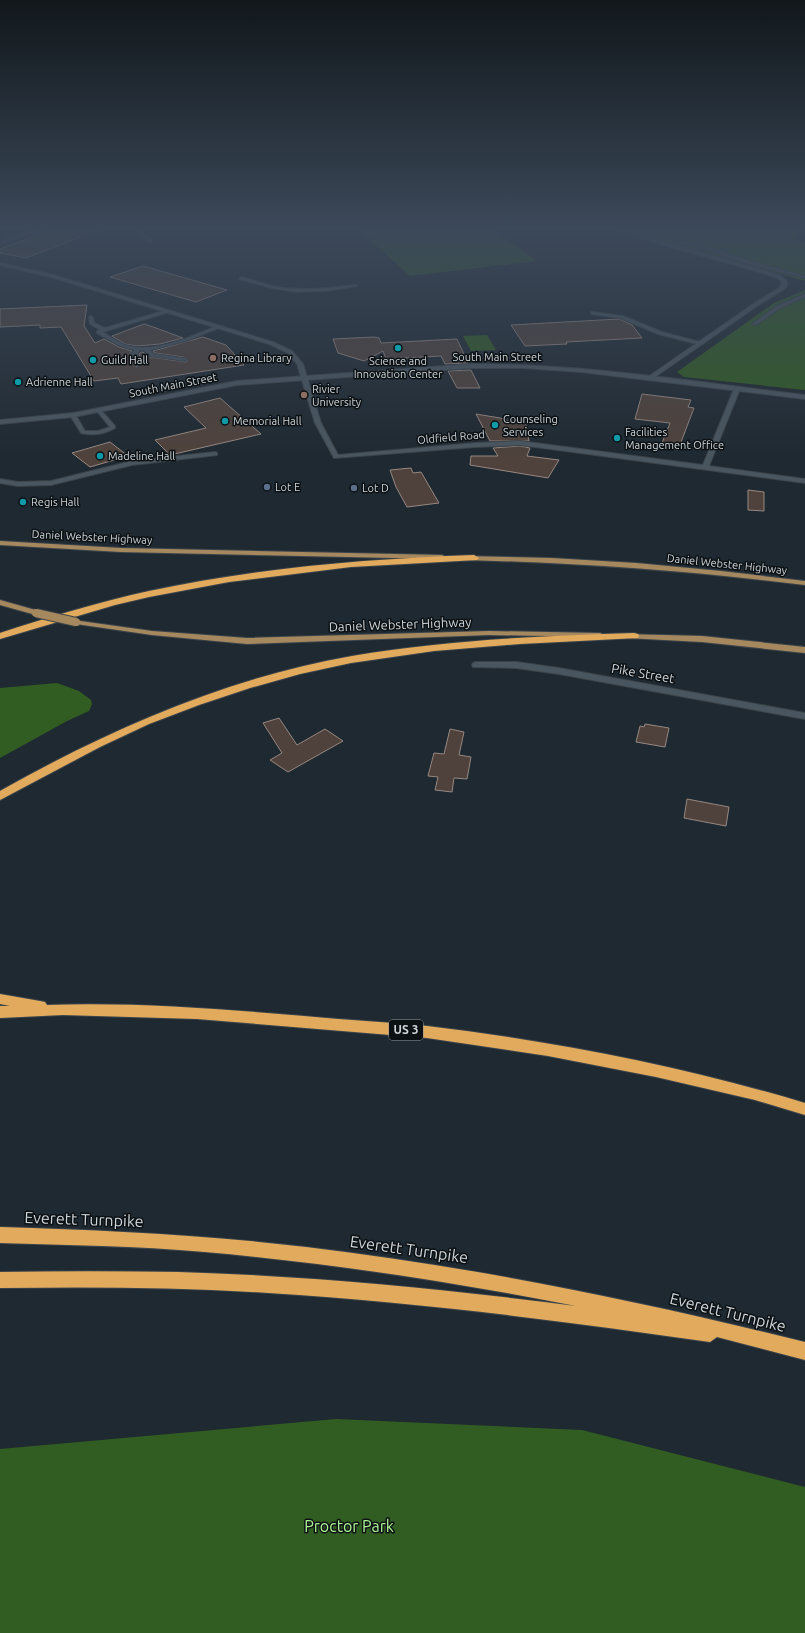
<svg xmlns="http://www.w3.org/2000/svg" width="805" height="1633" font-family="Ubuntu,sans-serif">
<rect width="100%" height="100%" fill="#1f2931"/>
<!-- green -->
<path fill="#325d22" d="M 358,229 L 492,229 L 537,261 L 410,276 Z
M 627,229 L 792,229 L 802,233 L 794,238 L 805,243 L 805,281 L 681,246 Z
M 805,290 L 805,390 L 684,377 L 677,372 L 774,303 Z
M 487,335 L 496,350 L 471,351 L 463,336 Z
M 57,683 L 79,691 L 91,700 L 92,704 L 89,711 L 67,721 L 0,758 L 0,688 Z
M 336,1419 L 582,1430 L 805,1487 L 805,1633 L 0,1633 L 0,1449 Z"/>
<!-- building -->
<path fill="#4f423c" stroke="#978881" d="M 55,229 L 99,230 L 26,258 L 0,253 L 0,249 Z
M 143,266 L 227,290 L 196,302 L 110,277 Z
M 87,305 L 84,326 L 95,343 L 104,339 L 119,347 L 132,351 L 130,355 L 134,365 L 137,367 L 142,364 L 139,354 L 141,352 L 143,352 L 150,357 L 186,362 L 187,360 L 183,357 L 155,353 L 153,351 L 203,337 L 226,345 L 244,365 L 121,384 L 118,378 L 94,381 L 61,327 L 40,328 L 40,325 L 0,327 L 0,309 Z
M 619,319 L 632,325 L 642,338 L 566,342 L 567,344 L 525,346 L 511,325 Z
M 144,324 L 156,328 L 183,338 L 160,344 L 137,346 L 125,344 L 112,336 Z
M 374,337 L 379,338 L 381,343 L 457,339 L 468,363 L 445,364 L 441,356 L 386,359 L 383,351 L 364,361 L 338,353 L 333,339 Z
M 471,370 L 480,388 L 457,388 L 448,371 Z
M 642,394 L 691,400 L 688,407 L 694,408 L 678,450 L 660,448 L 670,423 L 635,419 Z
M 220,398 L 261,434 L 170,455 L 155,440 L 206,428 L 184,407 Z
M 476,414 L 500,418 L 509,421 L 525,420 L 529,441 L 490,441 Z
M 110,442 L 128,456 L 90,467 L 72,453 Z
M 520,446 L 530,448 L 527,456 L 559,460 L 548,478 L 470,465 L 471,456 L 498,456 L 493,448 Z
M 411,468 L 413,473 L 421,472 L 439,503 L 407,507 L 396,487 L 390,470 Z
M 748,490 L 764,492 L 764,511 L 748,510 Z
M 279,718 L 297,745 L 325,729 L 343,741 L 288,772 L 270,760 L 282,753 L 263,723 Z
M 645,724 L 669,728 L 665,747 L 636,742 L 640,726 L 644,727 Z
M 450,729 L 464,732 L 459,755 L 471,757 L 467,779 L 454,778 L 452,792 L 435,790 L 438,777 L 428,776 L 434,753 L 444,754 Z
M 687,799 L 729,807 L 726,826 L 684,818 Z"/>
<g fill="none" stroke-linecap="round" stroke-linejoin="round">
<defs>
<path id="lane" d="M 36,229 L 41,229 L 0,244 L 0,242 Z
M 138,229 L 142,229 L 142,233 L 152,240 L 152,242 L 150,242 L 139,234 Z
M 632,229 L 637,229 L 711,248 L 753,262 L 805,276 L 805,278 L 749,264 L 709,250 Z
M 241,277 C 253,280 265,285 277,287 C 303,291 329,288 355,285 L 357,286 L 326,291 L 296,292 L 272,288 L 239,279 Z
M 805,294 L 805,297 L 780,308 L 756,325 L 752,324 L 777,306 Z
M 167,310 L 169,310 L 169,312 L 103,332 C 110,336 117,342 125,345 C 155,354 189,337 217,326 L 221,327 L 186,341 L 150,350 L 154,354 L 183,358 L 186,360 L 185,361 L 150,356 L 144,350 L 140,350 L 137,354 L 141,364 L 138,366 L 135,364 L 131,354 L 135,350 C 118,347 112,341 97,333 L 97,331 L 100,330 L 90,324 L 89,317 L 91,316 L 93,317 L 94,323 L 105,328 Z
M 593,312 L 623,316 L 662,332 L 704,343 L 701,345 L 658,334 L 620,318 L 591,314 L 591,312 Z
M 99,408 L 115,426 L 115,428 C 104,434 93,436 81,433 L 70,415 L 71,414 L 75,414 L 85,431 L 98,431 L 110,427 L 96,410 Z
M 215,452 L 217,453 L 217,455 L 132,465 L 51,485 L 18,486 L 0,483 L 0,479 L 18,482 L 51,481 L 132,461 Z"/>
<path id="street" d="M 615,229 L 620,229 L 767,271 L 781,276 L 787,281 L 787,286 L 783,290 L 760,304 L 652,379 L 648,379 L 648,377 L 756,302 L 779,288 L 781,286 L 781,281 L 777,278 L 763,273 L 677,249 Z
M 0,263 L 54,275 L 273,342 L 292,351 L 303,364 L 321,423 L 338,455 L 475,443 L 520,441 L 703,465 L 734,389 L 737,387 L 740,389 L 709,466 L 805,479 L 805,483 L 520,445 L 475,447 L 334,458 L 315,423 L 297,364 L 288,353 L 269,344 L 51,277 L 0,265 Z
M 476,662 L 516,662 L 559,668 L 805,713 L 805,719 L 559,674 L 516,668 L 473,667 L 472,665 L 473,663 Z"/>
<path id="secondary" d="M 472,364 C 584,364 694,382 805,395 L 805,399 L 581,372 L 523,368 L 472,368 L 237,385 L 73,417 L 0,424 L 0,420 L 73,413 L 237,381 Z"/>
<path id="primary" d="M 0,541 L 121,548 L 442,555 L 446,557 L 442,559 L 121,552 L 0,545 Z
M 463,556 L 551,558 L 636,563 L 721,571 L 805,581 L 805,585 C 692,571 580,563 466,560 L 463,560 Z
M 0,600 L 39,611 L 40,613 L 36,615 L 0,605 Z
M 73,620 L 152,631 L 247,638 L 489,631 L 600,633 L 604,635 L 600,637 L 489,635 L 247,644 L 152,635 L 76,624 L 73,624 Z
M 623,634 L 702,636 L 805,647 L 805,653 L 702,642 L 626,638 L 622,636 Z"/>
<path id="highway" d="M 474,555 L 479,558 L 477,560 L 351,567 L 229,582 L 149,597 L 115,605 L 0,639 L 0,633 C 49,617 99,602 149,591 C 256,568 365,559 474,555 Z
M 634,633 L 638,634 L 639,636 L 638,638 L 520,644 L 434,651 L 351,663 L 300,674 L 250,688 L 199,705 L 149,724 L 100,747 L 0,800 L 0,791 C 110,729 227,678 352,656 C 446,640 540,636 634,633 Z
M 0,994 L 40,1001 L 45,1002 L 47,1005 C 133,1002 219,1009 304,1016 C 345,1020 387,1022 427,1026 C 554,1041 682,1066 805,1103 L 805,1115 L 755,1100 L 656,1077 L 548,1056 L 427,1038 L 197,1019 L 63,1015 L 0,1018 L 0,1006 L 10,1006 L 0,1004 Z
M 0,1227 C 102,1230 205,1235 306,1247 C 475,1267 640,1301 805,1342 L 805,1360 L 717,1337 L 710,1342 C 563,1321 417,1302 269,1293 C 179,1287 90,1287 0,1288 L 0,1272 C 59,1271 119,1271 178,1272 C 311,1276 444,1289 576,1306 C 453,1282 330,1263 205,1252 C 137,1246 68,1245 0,1243 Z"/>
</defs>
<!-- lane casing -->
<use href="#lane" stroke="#3b444b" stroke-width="2"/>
<!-- street casing -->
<use href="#street" stroke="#3b444b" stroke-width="2"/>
<!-- secondary casing -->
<use href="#secondary" stroke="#3b444b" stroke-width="2"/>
<!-- primary casing -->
<use href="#primary" stroke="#3b444b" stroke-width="2"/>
<!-- highway casing -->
<use href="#highway" stroke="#3b444b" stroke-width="2"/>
<!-- lane -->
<use href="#lane" fill="#4a565f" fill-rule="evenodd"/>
<!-- street -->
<use href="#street" fill="#4a565f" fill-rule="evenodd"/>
<!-- secondary -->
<use href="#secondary" fill="#4a565f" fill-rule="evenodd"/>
<!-- primary -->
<use href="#primary" fill="#a5885e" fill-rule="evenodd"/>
<!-- highway -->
<use href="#highway" fill="#e2aa5d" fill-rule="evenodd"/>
<defs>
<path id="primary-bridge" d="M 36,613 L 76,622"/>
</defs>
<!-- primary-bridge casing -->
<use href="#primary-bridge" stroke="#3b444b" stroke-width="10" stroke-linecap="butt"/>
<!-- primary-bridge -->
<use href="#primary-bridge" stroke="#a5885e" stroke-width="8"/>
</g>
<!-- sky -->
<linearGradient id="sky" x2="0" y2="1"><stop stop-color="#11171b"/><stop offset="0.5" stop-color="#3c495a"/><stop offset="1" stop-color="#3c495a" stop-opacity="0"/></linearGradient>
<rect width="805" height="457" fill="url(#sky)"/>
<!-- markers -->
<g fill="#0f9aa8" stroke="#0c1114" stroke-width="1.5">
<circle cx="398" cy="348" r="4"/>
<circle cx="93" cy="360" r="4"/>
<circle cx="18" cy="382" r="4"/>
<circle cx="225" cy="421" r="4"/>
<circle cx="495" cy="425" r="4"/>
<circle cx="617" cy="438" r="4"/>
<circle cx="100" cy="456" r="4"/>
<circle cx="23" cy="502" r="4"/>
</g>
<g fill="#8d6e63" stroke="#0c1114" stroke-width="1.5">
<circle cx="213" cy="358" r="4"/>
<circle cx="304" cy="395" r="4"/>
</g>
<g fill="#5c6f8a" stroke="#0c1114" stroke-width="1.5">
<circle cx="267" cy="487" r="4"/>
<circle cx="354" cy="488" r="4"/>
</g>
<g text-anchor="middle" stroke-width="3" stroke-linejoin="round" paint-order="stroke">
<!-- far-street labels -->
<g font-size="11" fill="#ced5da" stroke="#0c1114">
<text x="497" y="361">South Main Street</text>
<text transform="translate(173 385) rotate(-11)" y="4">South Main Street</text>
<text transform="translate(451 437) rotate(-5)" y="4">Oldfield Road</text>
<text transform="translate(92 537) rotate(3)" y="4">Daniel Webster Highway</text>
<text transform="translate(727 564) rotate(6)" y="4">Daniel Webster Highway</text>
</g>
<!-- far-poi labels -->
<g font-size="11" fill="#ced5da" stroke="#0c1114" text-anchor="start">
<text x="221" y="362">Regina Library</text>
<text x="101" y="364">Guild Hall</text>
<text x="398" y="365" text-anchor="middle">Science and<tspan x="398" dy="13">Innovation Center</tspan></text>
<text x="26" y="386">Adrienne Hall</text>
<text x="312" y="393">Rivier<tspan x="312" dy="13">University</tspan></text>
<text x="503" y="423">Counseling<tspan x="503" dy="13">Services</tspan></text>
<text x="233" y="425">Memorial Hall</text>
<text x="625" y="436">Facilities<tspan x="625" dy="13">Management Office</tspan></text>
<text x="108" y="460">Madeline Hall</text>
<text x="275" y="491">Lot E</text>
<text x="362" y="492">Lot D</text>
<text x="31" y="506">Regis Hall</text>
</g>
<!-- shield labels -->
<rect fill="#0c1114" stroke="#949a9f" stroke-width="1" x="389" y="1020" width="34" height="20" rx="3"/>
<g font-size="12" font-weight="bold" fill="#ced5da">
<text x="406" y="1034">US 3</text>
</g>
<!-- street labels -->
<g font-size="13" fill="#ced5da" stroke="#0c1114">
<text transform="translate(400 624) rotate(-2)" y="5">Daniel Webster Highway</text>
<text transform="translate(643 673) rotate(10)" y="5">Pike Street</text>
</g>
<!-- near-street labels -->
<g font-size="16" fill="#ced5da" stroke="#0c1114">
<text transform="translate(84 1219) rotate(2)" y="6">Everett Turnpike</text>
<text transform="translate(409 1249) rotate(8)" y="6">Everett Turnpike</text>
<text transform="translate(728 1312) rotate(14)" y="6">Everett Turnpike</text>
</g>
<!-- near-park labels -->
<g font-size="16" fill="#aff597" stroke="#0c1114">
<text x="349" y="1532">Proctor Park</text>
</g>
</g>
</svg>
